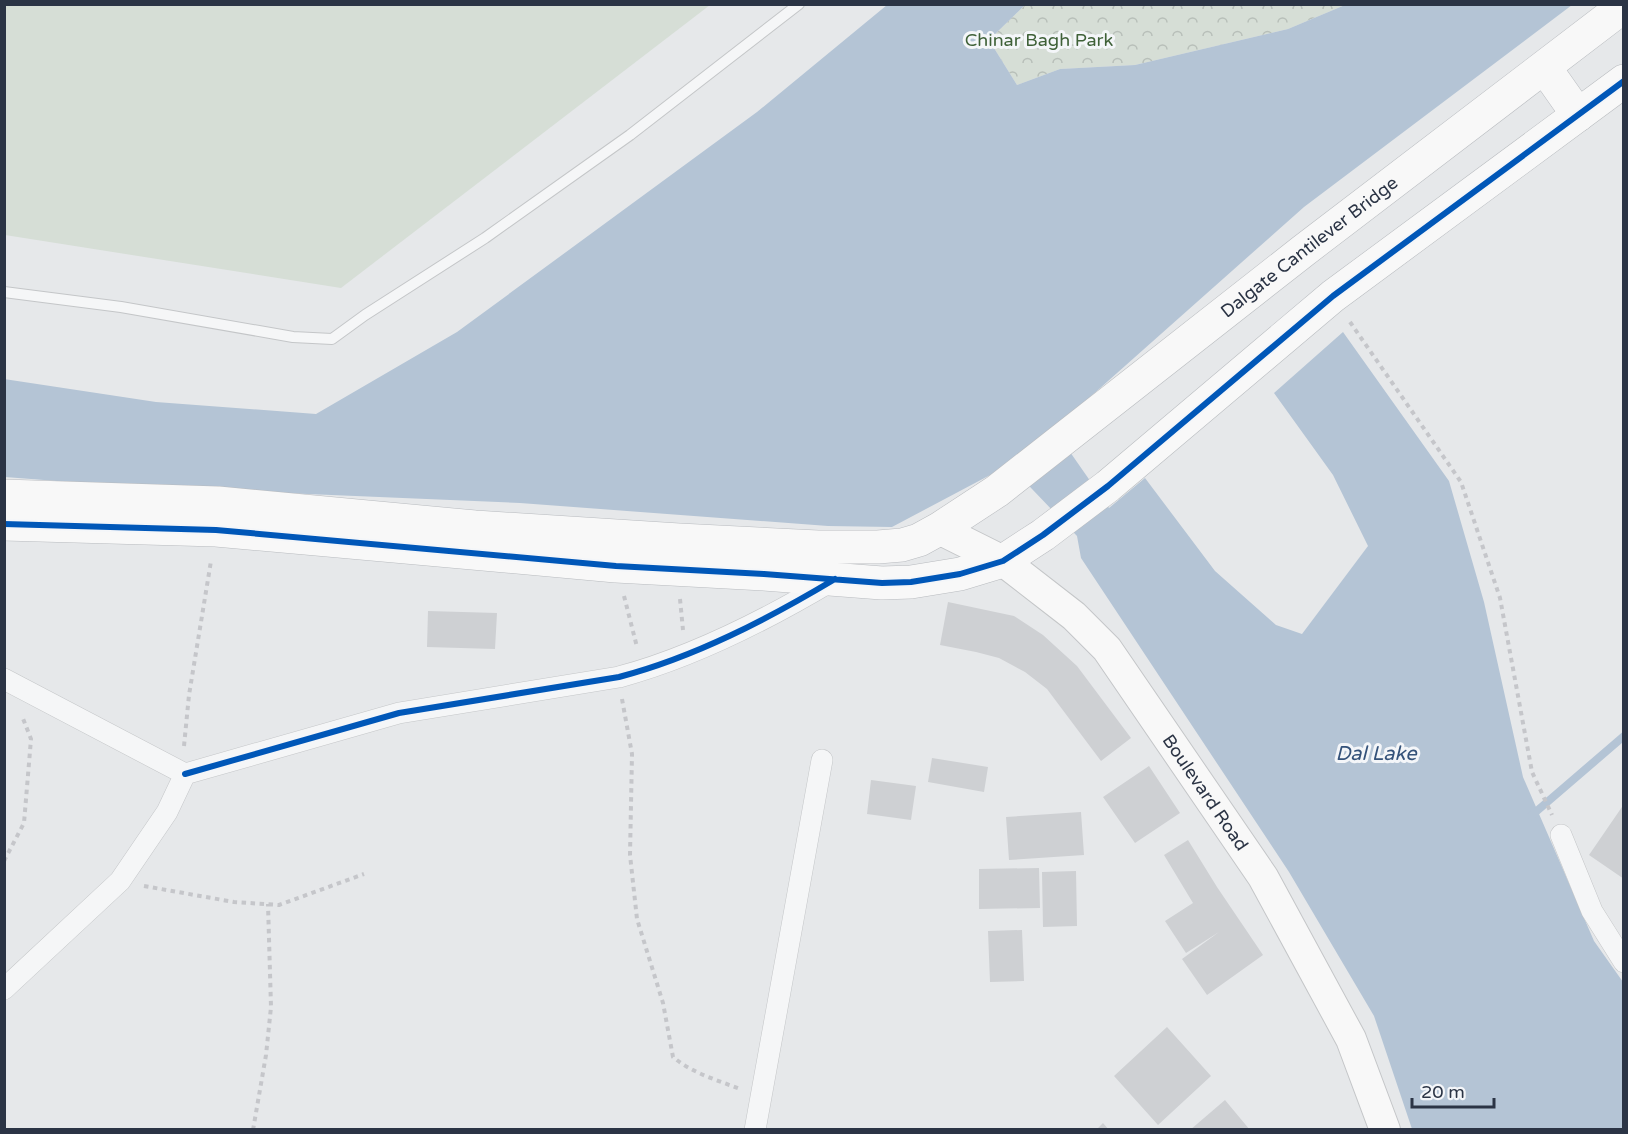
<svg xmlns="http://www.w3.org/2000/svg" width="1628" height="1134" font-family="'Varela Round',sans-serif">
<defs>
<pattern id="forest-crowns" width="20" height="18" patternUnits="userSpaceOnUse" patternTransform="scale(1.5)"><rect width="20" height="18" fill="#d6ded6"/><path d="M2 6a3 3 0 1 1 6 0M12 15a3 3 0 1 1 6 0" fill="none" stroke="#b8bfb9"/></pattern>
</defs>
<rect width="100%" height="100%" fill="#e6e8ea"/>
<!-- green -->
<path fill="#d6ded6" d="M 4,5 L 5,4 L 710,5 L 341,288 L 5,235 Z"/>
<!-- forest -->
<path fill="url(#forest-crowns)" d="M 1025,5 L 1345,5 L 1288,29 L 1135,65 L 1060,69 L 1017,85 L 989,40 Z"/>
<!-- water -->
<path fill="#b4c4d5" d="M 887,5 L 1025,5 L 989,40 L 1017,85 L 1060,69 L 1135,65 L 1288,29 L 1345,5 L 1572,5 L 1304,207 L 1054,429 L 1109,508 L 1145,478 L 1215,571 L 1276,625 L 1302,634 L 1368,546 L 1333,475 L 1274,393 L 1343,332 L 1449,481 L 1484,602 L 1523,777 L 1594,941 L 1623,982 L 1623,1129 L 1412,1129 L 1374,1016 L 1289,872 L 1081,558 L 1077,536 L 1009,465 L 892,527 L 828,526 L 520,503 L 122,486 L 5,477 L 4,379 L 156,402 L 316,414 L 457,332 L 757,112 Z"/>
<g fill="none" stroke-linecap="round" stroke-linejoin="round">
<!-- stream -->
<path stroke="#b4c4d5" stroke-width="8" d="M 1531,816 L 1624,736"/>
</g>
<!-- building -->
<path fill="#ced0d3" d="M 948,602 L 1014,616 L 1043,635 L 1077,666 L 1131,738 L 1101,761 L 1047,689 L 1025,672 L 999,658 L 976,652 L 940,645 Z
M 428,611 L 497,613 L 495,649 L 427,647 Z
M 932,758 L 988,767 L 984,792 L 928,782 Z
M 1149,766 L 1180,813 L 1135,843 L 1103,797 Z
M 871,780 L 916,786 L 911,820 L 867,814 Z
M 1624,804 L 1624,879 L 1589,855 Z
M 1081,812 L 1084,855 L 1009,860 L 1006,817 Z
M 1188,840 L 1217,887 L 1263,955 L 1207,995 L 1182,959 L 1219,932 L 1186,953 L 1165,921 L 1193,903 L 1164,855 Z
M 1039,868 L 1040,908 L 979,909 L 979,869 Z
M 1076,871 L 1077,926 L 1043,927 L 1042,872 Z
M 1022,930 L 1024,981 L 990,982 L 988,931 Z
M 1167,1027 L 1211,1076 L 1158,1125 L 1114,1076 Z
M 1225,1100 L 1250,1130 L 1190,1130 Z
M 1103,1123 L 1109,1130 L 1096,1130 Z"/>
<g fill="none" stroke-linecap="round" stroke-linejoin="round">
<defs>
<path id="lane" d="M 4,292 L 121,307 L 293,337 L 332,339 L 365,315 L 485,238 L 630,135 L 799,4"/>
<path id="street" d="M 4,679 L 185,774 L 167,812 L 120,881 L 4,989
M 185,774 L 399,713 L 619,677 C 694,657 766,620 833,580
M 1561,835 L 1592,911 L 1624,962
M 755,1130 L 822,760"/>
<g id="secondary">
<path id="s1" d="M 939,529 L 1003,561 L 1074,616 L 1107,649 L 1263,877 L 1351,1039 L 1385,1130"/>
</g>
<g id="highway">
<path d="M 1545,68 L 1578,115"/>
<path id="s2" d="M 4,496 L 218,503 L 475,527 L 679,540 L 818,547 L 878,547 L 902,545 L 919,540 L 939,529 L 997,491 L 1303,251 L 1624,6"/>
<path d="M 4,524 L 216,530 L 616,566 L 764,574 L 882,583 L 911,582 L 960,574 L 1003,561 L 1043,535 L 1108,486 L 1333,296 L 1624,81"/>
</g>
</defs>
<!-- lane casing -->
<use href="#lane" stroke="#c4c6c8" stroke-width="12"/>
<!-- street casing -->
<use href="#street" stroke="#c4c6c8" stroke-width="22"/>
<!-- secondary casing -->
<use href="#secondary" stroke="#c4c6c8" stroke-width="32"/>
<!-- highway casing -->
<use href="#highway" stroke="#b8bbbf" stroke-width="34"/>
<!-- path -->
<path stroke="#c5c6ca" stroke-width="4" stroke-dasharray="4.5 4.5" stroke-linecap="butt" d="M 1350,322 L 1461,482 L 1500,598 L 1532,772 L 1552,815
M 624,596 L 637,647
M 680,599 L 683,630
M 622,699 L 632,754 L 630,855 L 637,919 L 663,1003 L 673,1057 C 692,1073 717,1080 740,1089
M 184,746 L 189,695 L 211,561
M 4,861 L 24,823 L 31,739 L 22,716
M 144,886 L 234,902 L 279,905 L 364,874
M 253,1130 L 266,1055 L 271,1007 L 268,904"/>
<!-- lane -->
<use href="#lane" stroke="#f5f6f7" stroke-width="10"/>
<!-- street -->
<use href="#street" stroke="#f5f6f7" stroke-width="21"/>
<!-- secondary -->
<use href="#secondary" stroke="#f8f8f8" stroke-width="30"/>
<!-- highway -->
<use href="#highway" stroke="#f8f8f8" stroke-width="33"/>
<defs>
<path id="cycleway" d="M 4,524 L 216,530 L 616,566 L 764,574 L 882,583 L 911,582 L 960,574 L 1003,561 L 1043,535 L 1108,486 L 1333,296 L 1624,81
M 185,774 L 399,713 L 619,677 C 695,657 768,619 835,579"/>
</defs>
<!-- cycleway casing -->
<use href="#cycleway" stroke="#f4f6f9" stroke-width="10"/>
<!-- cycleway -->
<use href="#cycleway" stroke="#0057b8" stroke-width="6"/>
</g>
<g text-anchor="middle" stroke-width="6" stroke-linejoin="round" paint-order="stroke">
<!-- park labels -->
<g font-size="18" fill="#3f6138" stroke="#f4f6f9">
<text x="1039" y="46">Chinar Bagh Park</text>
</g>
<!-- street labels -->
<g font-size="18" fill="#2b3445" stroke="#f4f6f9">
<text dy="6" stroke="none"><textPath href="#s2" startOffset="1406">Dalgate Cantilever Bridge</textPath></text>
<text dy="6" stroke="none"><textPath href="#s1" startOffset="382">Boulevard Road</textPath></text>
</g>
<!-- water labels -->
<g font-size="20" font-style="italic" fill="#34527a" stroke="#f4f6f9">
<text x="1376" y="760">Dal Lake</text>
</g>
</g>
<!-- border -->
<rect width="1628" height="1134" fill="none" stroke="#2b3445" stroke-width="12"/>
<!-- scale -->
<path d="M1412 1098v9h82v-9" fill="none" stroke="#2b3445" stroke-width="3"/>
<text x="1421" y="1098" font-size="18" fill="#2b3445" stroke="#f4f6f9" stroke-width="4.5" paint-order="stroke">20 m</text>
</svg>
